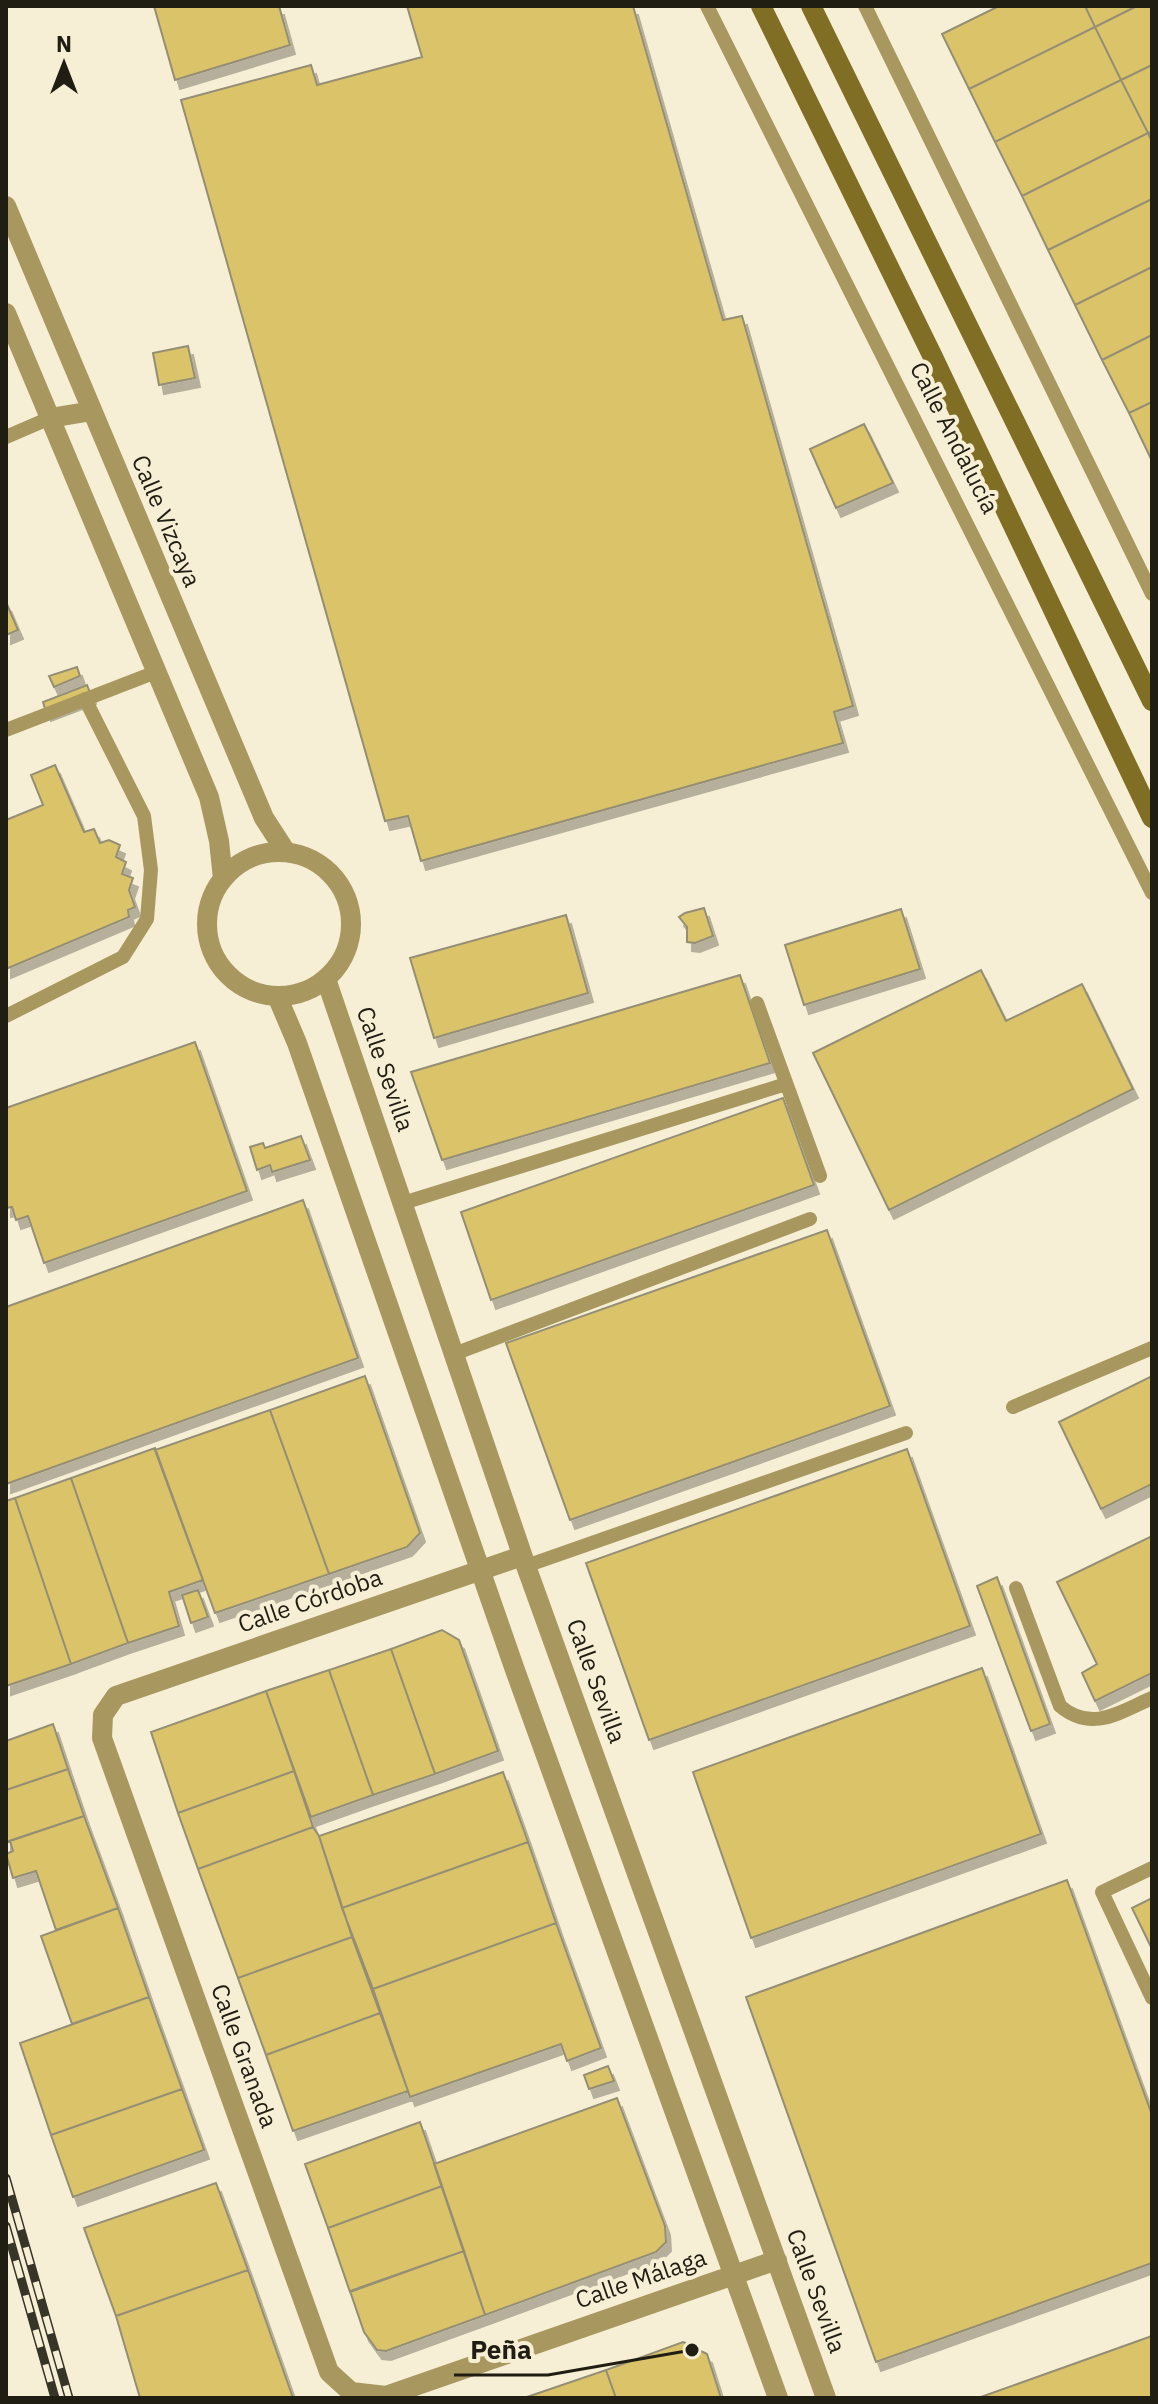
<svg xmlns="http://www.w3.org/2000/svg" width="1158" height="2404" font-family="'IBM Plex Sans',sans-serif">
<defs>
<filter id="shadow"><feDropShadow dx="5" dy="9" stdDeviation="0" flood-color="#0004"/></filter>
</defs>
<rect width="100%" height="100%" fill="#f7efd5"/>
<!-- building -->
<path fill="#dbc36a" stroke="#948e75" stroke-width="2" filter="url(#shadow)" d="M 154,6 L 279,6 L 290,45 L 175,80 Z
M 407,6 L 633,6 L 723,320 L 742,316 L 853,706 L 834,712 L 843,743 L 421,861 L 408,816 L 385,821 L 181,100 L 311,65 L 317,85 L 422,57 Z
M 999,6 L 1085,6 L 1095,27 L 969,89 L 942,34 Z
M 1085,6 L 1137,6 L 1095,27 Z
M 1137,6 L 1152,6 L 1152,65 L 1121,80 L 1095,27 Z
M 1095,27 L 1121,80 L 995,142 L 969,89 Z
M 1152,65 L 1152,132 L 1148,133 L 1121,80 Z
M 1121,80 L 1148,133 L 1022,196 L 995,142 Z
M 1148,133 L 1152,142 L 1152,199 L 1048,250 L 1022,196 Z
M 1152,199 L 1152,267 L 1075,305 L 1048,250 Z
M 1152,267 L 1152,335 L 1102,360 L 1075,305 Z
M 1152,335 L 1152,402 L 1129,413 L 1102,360 Z
M 188,346 L 195,378 L 159,385 L 153,353 Z
M 1152,402 L 1152,461 L 1129,413 Z
M 864,424 L 893,483 L 836,508 L 810,449 Z
M 6,602 L 18,630 L 6,635 Z
M 77,667 L 80,676 L 54,687 L 49,676 Z
M 87,685 L 91,695 L 46,712 L 43,702 Z
M 55,765 L 84,832 L 94,829 L 100,843 L 109,840 L 120,845 L 116,857 L 126,862 L 122,874 L 133,878 L 129,890 L 135,907 L 128,910 L 129,917 L 6,969 L 6,820 L 43,805 L 31,775 Z
M 704,908 L 713,936 L 695,943 L 687,942 L 687,927 L 679,917 L 685,913 Z
M 901,909 L 920,969 L 804,1005 L 785,945 Z
M 566,915 L 588,993 L 434,1038 L 410,958 Z
M 981,970 L 1006,1021 L 1082,984 L 1133,1089 L 889,1210 L 813,1053 Z
M 740,975 L 770,1063 L 442,1160 L 411,1072 Z
M 195,1042 L 247,1191 L 44,1263 L 28,1216 L 16,1220 L 12,1207 L 6,1208 L 6,1108 Z
M 783,1098 L 814,1185 L 491,1300 L 461,1212 Z
M 301,1136 L 310,1160 L 272,1172 L 270,1165 L 257,1170 L 250,1147 L 263,1143 L 265,1148 Z
M 303,1200 L 358,1358 L 6,1484 L 6,1307 Z
M 827,1230 L 890,1406 L 570,1520 L 506,1343 Z
M 365,1376 L 420,1533 L 407,1547 L 329,1574 L 270,1410 Z
M 1152,1376 L 1152,1484 L 1101,1509 L 1059,1422 Z
M 270,1410 L 329,1574 L 215,1613 L 155,1450 Z
M 155,1448 L 203,1580 L 169,1592 L 179,1626 L 128,1643 L 71,1478 Z
M 907,1449 L 970,1626 L 649,1740 L 586,1563 Z
M 71,1478 L 128,1643 L 71,1664 L 15,1498 Z
M 15,1498 L 71,1664 L 6,1686 L 6,1501 Z
M 1152,1536 L 1152,1673 L 1095,1701 L 1082,1673 L 1097,1664 L 1057,1582 Z
M 997,1577 L 1050,1724 L 1031,1731 L 977,1586 Z
M 198,1590 L 208,1617 L 191,1623 L 182,1595 Z
M 442,1630 L 459,1640 L 498,1751 L 435,1774 L 391,1649 Z
M 391,1649 L 435,1774 L 373,1795 L 329,1670 Z
M 982,1668 L 1041,1834 L 751,1938 L 693,1772 Z
M 329,1670 L 373,1795 L 311,1817 L 266,1691 Z
M 266,1691 L 294,1771 L 178,1813 L 151,1732 Z
M 53,1724 L 68,1769 L 6,1790 L 6,1741 Z
M 68,1769 L 84,1816 L 6,1842 L 6,1790 Z
M 294,1771 L 313,1827 L 198,1869 L 178,1813 Z
M 503,1772 L 528,1842 L 342,1908 L 319,1836 Z
M 84,1816 L 118,1908 L 56,1930 L 36,1871 L 13,1878 L 6,1854 L 13,1851 L 10,1841 Z
M 313,1827 L 319,1836 L 352,1937 L 238,1978 L 198,1869 Z
M 528,1842 L 556,1923 L 373,1989 L 342,1908 Z
M 1067,1880 L 1152,2115 L 1152,2263 L 876,2362 L 746,1997 Z
M 1152,1898 L 1152,1949 L 1132,1908 Z
M 118,1908 L 149,1997 L 72,2024 L 41,1936 Z
M 556,1923 L 601,2048 L 567,2061 L 561,2044 L 410,2097 L 373,1989 Z
M 352,1937 L 380,2013 L 266,2055 L 238,1978 Z
M 149,1997 L 182,2089 L 51,2135 L 20,2043 Z
M 380,2013 L 408,2091 L 293,2131 L 266,2055 Z
M 608,2066 L 614,2081 L 589,2089 L 584,2075 Z
M 182,2089 L 204,2150 L 73,2197 L 51,2135 Z
M 617,2098 L 665,2226 L 666,2242 L 656,2252 L 485,2315 L 434,2164 Z
M 420,2122 L 442,2186 L 328,2228 L 305,2164 Z
M 216,2183 L 248,2270 L 116,2316 L 84,2228 Z
M 442,2186 L 464,2251 L 350,2292 L 328,2228 Z
M 464,2251 L 485,2315 L 386,2351 L 377,2350 L 364,2332 L 350,2291 Z
M 248,2270 L 293,2398 L 140,2398 L 116,2316 Z
M 1152,2336 L 1152,2398 L 978,2398 Z
M 683,2342 L 707,2354 L 721,2398 L 616,2398 L 606,2370 Z
M 606,2370 L 616,2398 L 524,2398 Z"/>
<g fill="none" stroke-linecap="round" stroke-linejoin="round">
<!-- service -->
<path stroke="#a89860" stroke-width="14" d="M 707,6 L 1152,893
M 865,6 L 1152,594
M 6,437 L 50,418
M 6,730 L 156,672
M 757,1003 L 820,1176
M 6,1016 L 123,957 L 147,919 L 151,870 L 144,816 L 85,699
M 403,1203 L 786,1084
M 454,1354 L 810,1219
M 1013,1407 L 1152,1348
M 526,1566 L 906,1433
M 1016,1588 L 1060,1706 C 1092,1733 1120,1712 1152,1698
M 1152,1868 L 1102,1892 L 1152,1998"/>
<!-- minor -->
<path stroke="#a89860" stroke-width="20" d="M 6,206 L 264,818 L 286,852
M 6,313 L 209,797 L 219,841 L 223,879
M 50,418 L 92,411
M207 924a72 72 0 1 1 144 0a72 72 0 1 1-144 0Z
M 326,979 L 526,1566 L 826,2398
M 277,996 L 297,1043 L 515,1670 L 778,2398
M 522,1556 L 116,1696 L 103,1715 L 102,1738 L 329,2372 L 351,2392 L 386,2396 L 777,2260"/>
<!-- secondary -->
<path stroke="#816e25" stroke-width="20" d="M 761,6 L 932,355 L 1152,818
M 811,6 L 1152,701"/>
<defs>
<path id="rail" d="M 6,2178 L 69,2398
M 6,2226 L 55,2398"/>
</defs>
<!-- rail casing -->
<use href="#rail" stroke="#373428" stroke-width="9"/>
<!-- rail -->
<use href="#rail" stroke="#f7efd5" stroke-width="6" stroke-dasharray="18" stroke-linecap="butt"/>
</g>
<g text-anchor="middle" stroke-width="8" stroke-linejoin="round" paint-order="stroke">
<!-- street labels -->
<g font-size="24" fill="#201d13" stroke="#f7efd5">
<text transform="translate(954 438) rotate(63)" y="8">Calle Andalucía</text>
<text transform="translate(166 521) rotate(67)" y="8">Calle Vizcaya</text>
<text transform="translate(385 1069) rotate(71)" y="8">Calle Sevilla</text>
<text transform="translate(310 1601) rotate(-19)" y="8">Calle Córdoba</text>
<text transform="translate(596 1681) rotate(70)" y="8">Calle Sevilla</text>
<text transform="translate(244 2056) rotate(70)" y="8">Calle Granada</text>
<text transform="translate(641 2279) rotate(-19)" y="8">Calle Málaga</text>
<text transform="translate(816 2291) rotate(70)" y="8">Calle Sevilla</text>
</g>
</g>
<!-- callouts -->
<path fill="none" stroke="#201d13" stroke-width="3" d="M692 2350L548 2375H454"/>
<circle fill="#201d13" stroke="#f7efd5" stroke-width="3" cx="692" cy="2350" r="8"/>
<g font-size="26" text-anchor="middle" font-weight="bold" fill="#201d13" stroke="#f7efd5" stroke-width="8" stroke-linejoin="round" paint-order="stroke">
<text x="501" y="2359">Peña</text>
</g>
<!-- border -->
<rect width="1158" height="2404" fill="none" stroke="#201d13" stroke-width="16"/>
<!-- north arrow -->
<g transform="translate(64 64)" stroke="#f7efd5" stroke-width="6" paint-order="stroke">
<path d="M0-6L14 30L0 20L-14 30Z" fill="#201d13"/>
<text y="-12" font-size="22" font-weight="bold" text-anchor="middle" fill="#201d13">N</text>
</g>
</svg>
